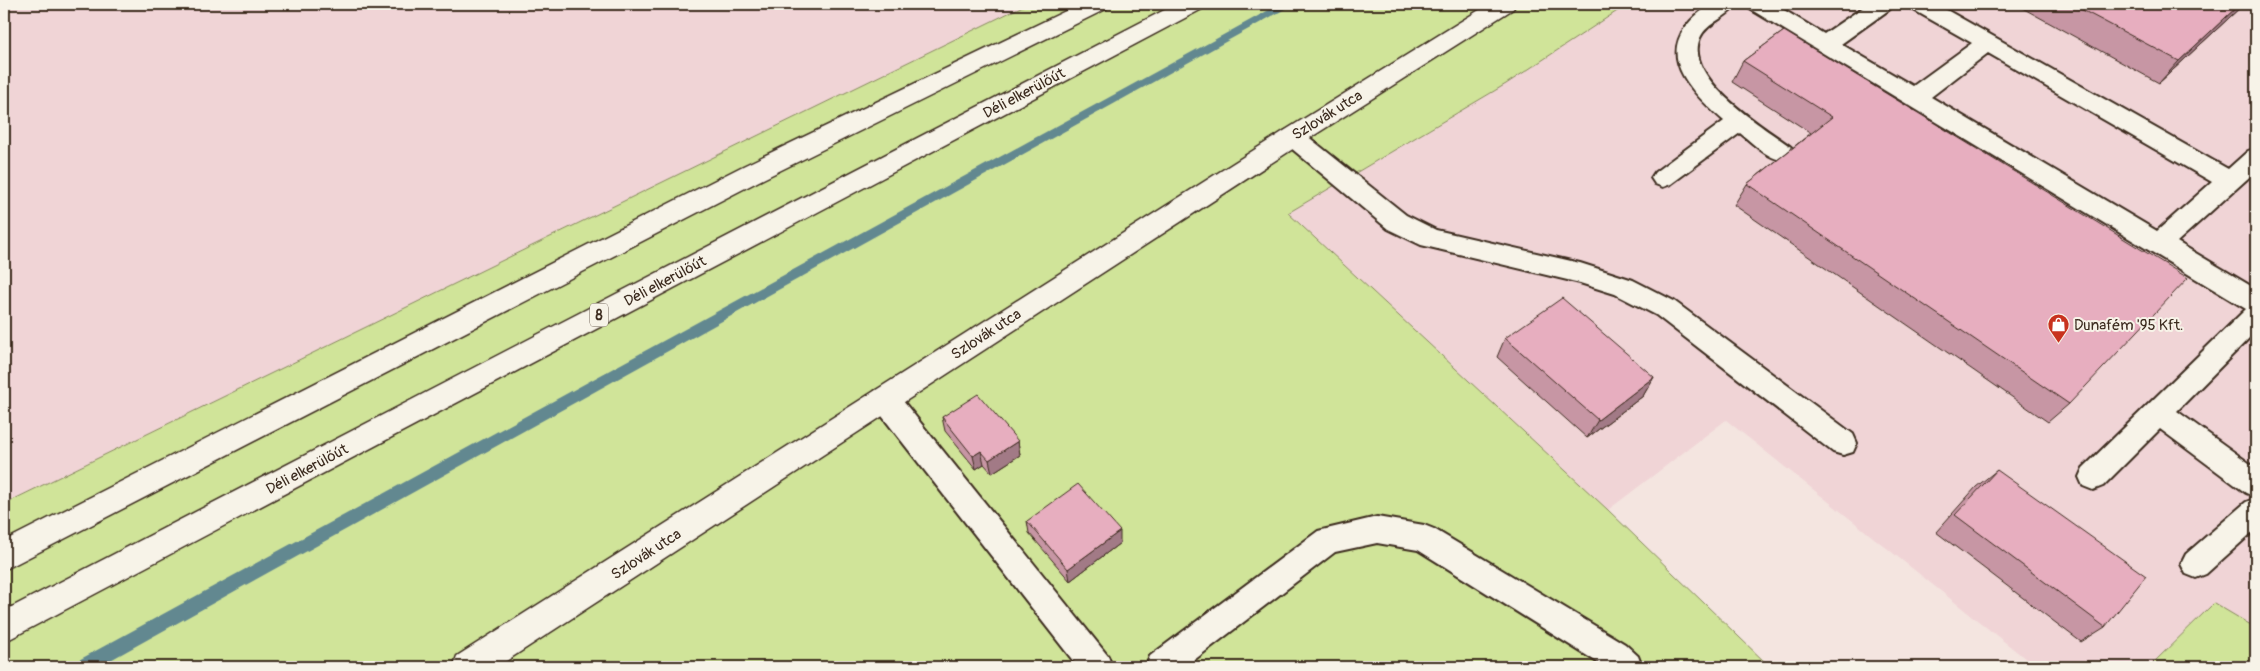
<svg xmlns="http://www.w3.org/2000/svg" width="2260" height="671" font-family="Pangolin,sans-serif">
<rect width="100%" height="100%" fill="#f4e5e0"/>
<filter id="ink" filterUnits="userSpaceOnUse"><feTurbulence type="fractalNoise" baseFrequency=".02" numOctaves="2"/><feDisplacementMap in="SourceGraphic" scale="10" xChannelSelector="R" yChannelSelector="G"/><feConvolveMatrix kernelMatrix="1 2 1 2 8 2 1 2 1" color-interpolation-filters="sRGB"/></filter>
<g filter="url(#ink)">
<!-- built -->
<path fill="#f0d4d6" d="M 4,4 L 1027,4 L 4,504 Z
M 1628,4 L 2256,4 L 2256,628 L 2214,604 L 2149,667 L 2036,667 L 1726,420 L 1608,510 L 1288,213 L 1506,84 Z"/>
<!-- green -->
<path fill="#d0e499" stroke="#86875c" d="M 1027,4 L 1628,4 L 1506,84 L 1288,213 L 1608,510 L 1770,667 L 4,667 L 4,504 Z
M 2214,603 L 2256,628 L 2256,667 L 2149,667 Z"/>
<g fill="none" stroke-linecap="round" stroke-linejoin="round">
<!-- stream -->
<path fill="#628890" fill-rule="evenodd" d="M 1280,4 L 1294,4 L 98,667 L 75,667 L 77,661 Z"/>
<defs>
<path id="service" d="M 1711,4 L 1737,4 C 1728,18 1707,22 1700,38 C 1683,79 1764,127 1791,147 L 1795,153 L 1791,159 C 1773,165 1754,144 1740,133 L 1671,184 L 1663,187 L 1655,184 L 1651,178 L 1655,172 L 1724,121 C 1680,82 1650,45 1711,4 Z
M 1747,4 L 1774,4 L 1824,34 L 1868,4 L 1893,4 L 1890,9 L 1841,44 L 1913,86 L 1972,43 L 1912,9 L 1909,4 L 1936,4 L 2228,169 L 2248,151 L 2256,148 L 2256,171 L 2177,242 L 2256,289 L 2256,331 L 2177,411 L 2256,468 L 2256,497 L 2246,493 L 2160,429 L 2103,486 L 2093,490 L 2083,486 L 2079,477 L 2083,468 L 2246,309 L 1750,9 ZM 1988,53 L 2212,182 L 2157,231 L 1931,97 Z
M 1293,128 L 1301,131 L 1406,215 L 1436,230 L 1580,263 L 1633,280 L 1674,301 L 1853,434 L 1857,443 L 1853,452 L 1843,455 L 1833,452 L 1656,315 L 1615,294 L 1580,283 L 1421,245 L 1388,229 L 1285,143 L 1281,137 L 1285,131 Z
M 885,387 L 895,391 L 1108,656 L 1112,667 L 1078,667 L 875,407 L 871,399 L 875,391 Z
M 2256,498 L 2256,529 L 2206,574 L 2196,578 L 2186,574 L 2181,564 L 2186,554 L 2246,502 Z
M 1377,517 L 1424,525 L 1434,529 L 1625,644 L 1638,656 L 1642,667 L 1605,667 L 1418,550 L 1377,543 L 1335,552 L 1185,667 L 1146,667 L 1150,656 L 1318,531 Z"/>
<path id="minor" d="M 1489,4 L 1516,4 L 1513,9 L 1302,143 L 497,667 L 453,667 L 457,656 L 1284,131 Z"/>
<path id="primary" d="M 1080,4 L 1109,4 L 1106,9 L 759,181 L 4,570 L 4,541 L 741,167 Z
M 1176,4 L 1205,4 L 1202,9 L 4,642 L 4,611 Z"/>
</defs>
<!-- service casing -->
<use href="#service" stroke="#3b2a1e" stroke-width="4"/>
<!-- minor casing -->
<use href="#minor" stroke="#3b2a1e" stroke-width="3"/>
<!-- primary casing -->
<use href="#primary" stroke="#3b2a1e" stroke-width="3"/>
<!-- service -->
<use href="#service" fill="#f7f3e8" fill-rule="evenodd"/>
<!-- minor -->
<use href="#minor" fill="#f7f3e8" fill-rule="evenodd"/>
<!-- primary -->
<use href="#primary" fill="#f7f3e8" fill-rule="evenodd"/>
</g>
<!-- wall -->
<path fill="#c796a4" stroke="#3b2a1e" d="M 2015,4 L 2244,4 L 2159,83 Z
M 1784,31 L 2069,404 L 2048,422 L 1734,205 L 1747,184 L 1811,133 L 1732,82 L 1743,61 Z
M 1505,338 L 1654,377 L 1643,396 L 1587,438 L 1497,357 Z
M 942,417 L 1018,441 L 1020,455 L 992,473 L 984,464 L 976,469 L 945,431 Z
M 1997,470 L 2105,627 L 2081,642 L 1936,532 L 1976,487 Z
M 1027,521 L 1120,543 L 1070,581 L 1029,533 Z"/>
<!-- shaded-wall -->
<path fill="#a27a86" stroke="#3b2a1e" d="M 2240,4 L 2244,4 L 2159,83 L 2179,61 Z
M 1654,377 L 1643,396 L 1587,438 L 1598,420 Z
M 1018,441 L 1020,455 L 992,473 L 989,460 Z
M 981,451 L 984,464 L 976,469 L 973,456 Z
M 1120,531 L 1120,543 L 1070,581 L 1068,569 Z"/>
<!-- building -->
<path fill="#e7aebf" stroke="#3b2a1e" d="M 2071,4 L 2240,4 L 2179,61 Z
M 1784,31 L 2188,278 L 2069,404 L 1747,184 L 1832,117 L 1743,61 Z
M 1562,298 L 1654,377 L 1598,420 L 1505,338 Z
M 978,394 L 1018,441 L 989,460 L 981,451 L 973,456 L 942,417 Z
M 1997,470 L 2146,576 L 2105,627 L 1955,515 Z
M 1078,484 L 1120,531 L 1068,569 L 1027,521 Z"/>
</g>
<!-- icons -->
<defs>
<symbol id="shop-pin" viewBox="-11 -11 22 30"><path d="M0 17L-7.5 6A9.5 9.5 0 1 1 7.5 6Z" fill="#c8321e" stroke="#f7f3e8"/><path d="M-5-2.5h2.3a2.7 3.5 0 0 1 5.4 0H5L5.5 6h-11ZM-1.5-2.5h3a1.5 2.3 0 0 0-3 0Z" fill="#fff"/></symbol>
</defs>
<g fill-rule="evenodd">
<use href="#shop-pin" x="2046" y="312" width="25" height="34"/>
</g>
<g text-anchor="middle" stroke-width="4" stroke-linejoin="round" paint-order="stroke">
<!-- shield labels -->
<rect fill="#f7f3e8" stroke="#73665b" stroke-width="1" x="590" y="303.5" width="18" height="23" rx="4"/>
<g font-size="14" font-weight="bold" fill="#3b2a1e">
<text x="599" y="320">8</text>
</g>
<!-- street labels -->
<g font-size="15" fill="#3b2a1e" stroke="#f7f3e8">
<text transform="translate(1024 93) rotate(-28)" y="5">Déli elkerülőút</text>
<text transform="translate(1327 115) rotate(-32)" y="5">Szlovák utca</text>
<text transform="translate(665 281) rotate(-28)" y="5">Déli elkerülőút</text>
<text transform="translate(986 334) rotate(-33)" y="5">Szlovák utca</text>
<text transform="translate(307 469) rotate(-28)" y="5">Déli elkerülőút</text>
<text transform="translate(646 554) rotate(-33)" y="5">Szlovák utca</text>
</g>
<!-- poi labels -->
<g font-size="15" fill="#3b2a1e" stroke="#f7f3e8" text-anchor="start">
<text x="2074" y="330">Dunafém '95 Kft.</text>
</g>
</g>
<!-- margin -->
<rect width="2260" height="671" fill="none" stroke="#f7f3e8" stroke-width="20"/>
<rect x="10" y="10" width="2240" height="651" fill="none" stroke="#3b2a1e" stroke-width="2" filter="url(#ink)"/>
</svg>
